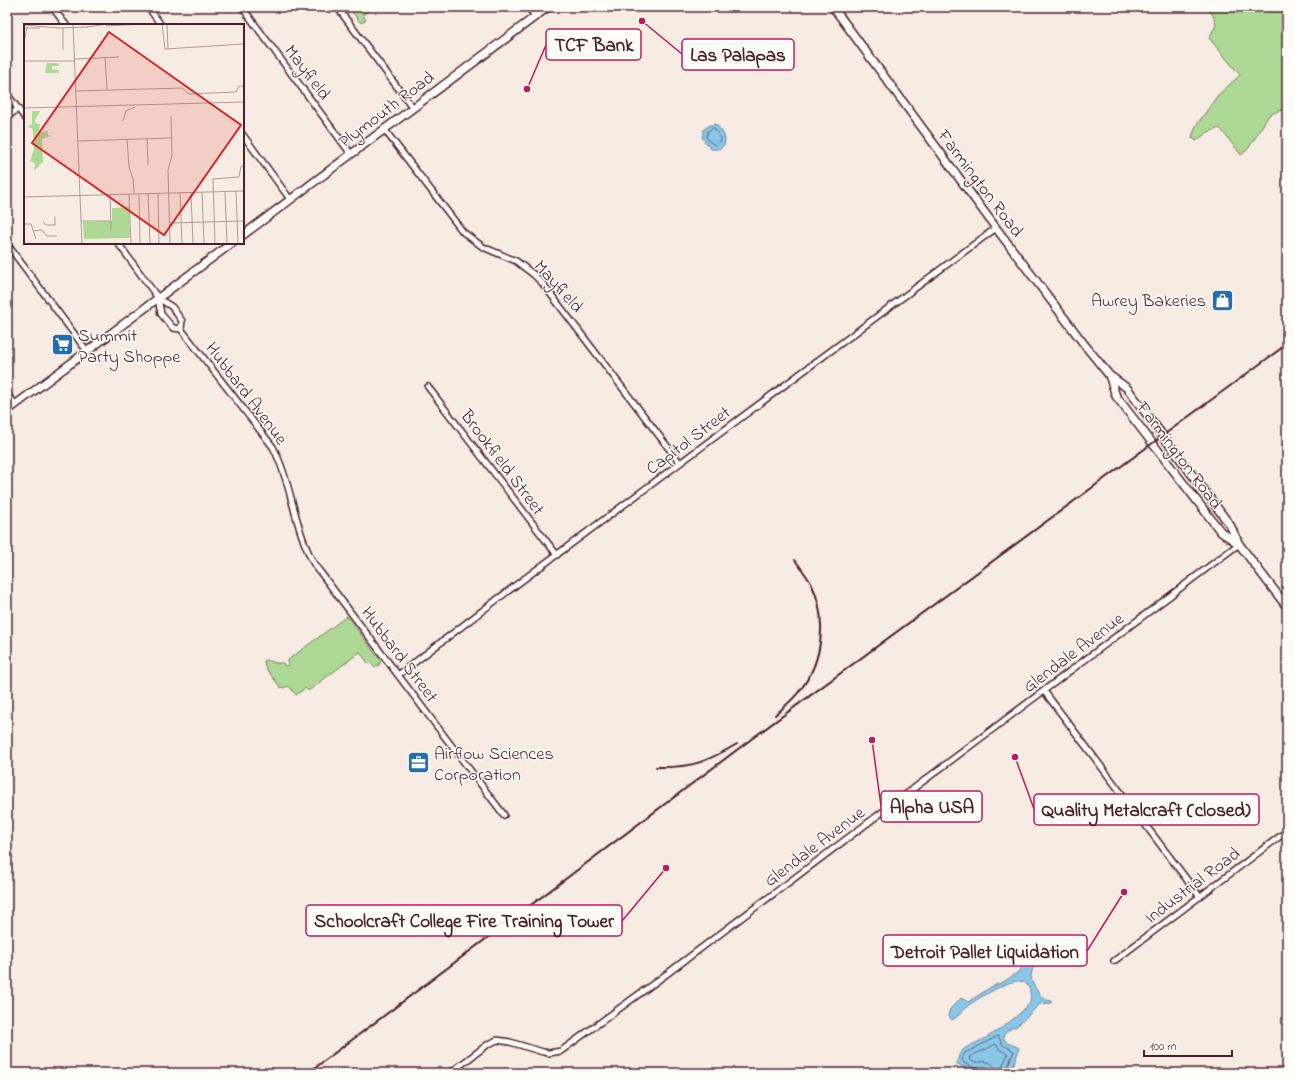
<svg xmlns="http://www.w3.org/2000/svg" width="1294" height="1080" font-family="'Indie Flower',sans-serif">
<rect width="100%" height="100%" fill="#f7ece3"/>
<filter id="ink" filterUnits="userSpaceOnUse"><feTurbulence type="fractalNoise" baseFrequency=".025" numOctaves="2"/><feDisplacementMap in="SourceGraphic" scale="8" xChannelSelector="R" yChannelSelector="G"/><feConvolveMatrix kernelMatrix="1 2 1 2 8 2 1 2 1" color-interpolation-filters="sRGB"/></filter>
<g filter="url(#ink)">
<!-- green -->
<path fill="#add895" stroke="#7c7c60" d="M 348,7 L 373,7 L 363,15 L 366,20 L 361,23 Z
M 1205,7 L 1278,7 L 1287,19 L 1287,107 L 1269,115 L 1248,149 L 1241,155 L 1220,128 L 1208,132 L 1196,141 L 1192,137 L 1196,126 L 1217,96 L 1240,75 L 1209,38 L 1216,25 L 1213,15 Z
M 347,616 L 381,661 L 379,665 L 375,668 L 370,662 L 368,663 L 360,652 L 308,691 L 305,688 L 296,695 L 289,686 L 283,688 L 280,687 L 265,667 L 264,661 L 266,660 L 276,663 L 283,663 L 285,666 L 288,665 L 288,660 Z"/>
<!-- water -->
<path fill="#89c7e9" stroke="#70849d" d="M 715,124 C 726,132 732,151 711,149 L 702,138 L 704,129 L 710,125 Z
M 1046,945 C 1046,951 1043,954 1039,959 C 1025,977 1032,983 1043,999 L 1051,1001 L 1051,1003 L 1040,1004 L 1017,1026 L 1008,1030 L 1003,1036 L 1006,1042 C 1010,1045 1015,1045 1019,1048 C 1017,1057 1014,1066 1008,1073 L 989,1073 L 984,1070 L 978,1073 L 973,1072 L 956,1063 C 959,1059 958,1055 961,1052 C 966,1046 979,1042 986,1038 C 1003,1028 1017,1017 1030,1003 C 1031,995 1031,982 1020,981 C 1009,979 974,1001 965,1008 C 963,1010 962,1013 959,1015 C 957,1017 954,1019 952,1020 L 948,1015 L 950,1009 L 961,998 L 968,1002 L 991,987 L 1005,981 L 1018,972 L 1025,962 Z"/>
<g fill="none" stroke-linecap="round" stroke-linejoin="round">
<!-- shore -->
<path stroke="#636277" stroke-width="1" d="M 714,128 L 722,140 L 715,145 L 710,142 L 706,137 L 708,131 Z
M 990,1073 L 990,1069 C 984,1064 981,1067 976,1069 L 963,1062 C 961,1060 963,1055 965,1053 L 998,1036 L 1003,1045 L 1014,1051 L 1005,1073
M 996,1073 C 995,1061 985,1060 976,1063 L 970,1060 L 969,1057 L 996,1044 L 999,1049 L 1008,1054 L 1001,1069 L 1000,1073"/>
<defs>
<path id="street" d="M 52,7 L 66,25
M 148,7 L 161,25
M 242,7 L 351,154
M 337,7 L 413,108
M 528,7 L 535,16
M 7,94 L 25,118
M 7,117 L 18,109
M 384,129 L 463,232 L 483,247 L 516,261 L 533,274 L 543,284 L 680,463
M 243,135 L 290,199
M 118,243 L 158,298 L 172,307 L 182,321 L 181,329 L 273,447 C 292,484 294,528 314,564 L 504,815
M 7,244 L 87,351
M 158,298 L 161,314 L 173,328 L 181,329
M 428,387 L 557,555
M 7,394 L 16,405
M 398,675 L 520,582 L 996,228
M 1044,691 L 1200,897
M 1114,961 L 1287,831
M 450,1073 L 487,1045 L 497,1040 L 510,1042 L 543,1052 L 549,1053 L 561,1051 L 668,973 L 1239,544"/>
<path id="secondary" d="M 833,7 L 996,228 L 1084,344 L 1109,375 L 1127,388 L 1230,525 L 1239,544 L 1287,607
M 243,235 L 548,7
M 1109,375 L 1116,396 L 1221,532 L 1239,544
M 7,411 L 232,243"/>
</defs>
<!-- street casing -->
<use href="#street" stroke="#4a1f2b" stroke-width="8"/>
<!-- secondary casing -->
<use href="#secondary" stroke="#4a1f2b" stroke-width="10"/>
<!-- street -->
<use href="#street" stroke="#fdfcf7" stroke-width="5"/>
<!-- secondary -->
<use href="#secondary" stroke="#fdfcf7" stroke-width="7"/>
<!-- rail -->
<path stroke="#4a1f2b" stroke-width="2" d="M 775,715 C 784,707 794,699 801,689 C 824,659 827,616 811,583 C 806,575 801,568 795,560
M 656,767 C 692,768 706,762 737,744
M 308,1073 L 754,737 L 1287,344"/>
</g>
</g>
<!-- icons -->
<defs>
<symbol id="shop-square" viewBox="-11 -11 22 22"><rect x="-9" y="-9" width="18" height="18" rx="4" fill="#1f6fb2" stroke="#fdfcf7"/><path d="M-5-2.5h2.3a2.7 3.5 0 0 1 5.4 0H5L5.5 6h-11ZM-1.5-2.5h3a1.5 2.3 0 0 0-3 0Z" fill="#fff"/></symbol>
<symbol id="supermarket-square" viewBox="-11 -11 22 22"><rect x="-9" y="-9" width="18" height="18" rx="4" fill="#1f6fb2" stroke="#fdfcf7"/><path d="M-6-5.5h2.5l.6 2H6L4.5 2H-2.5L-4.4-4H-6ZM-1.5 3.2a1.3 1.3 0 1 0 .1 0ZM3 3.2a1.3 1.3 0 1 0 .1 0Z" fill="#fff"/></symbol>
<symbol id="office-square" viewBox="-11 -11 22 22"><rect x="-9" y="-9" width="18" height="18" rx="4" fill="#1f6fb2" stroke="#fdfcf7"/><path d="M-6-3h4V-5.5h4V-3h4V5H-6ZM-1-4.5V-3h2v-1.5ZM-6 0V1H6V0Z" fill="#fff"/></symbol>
</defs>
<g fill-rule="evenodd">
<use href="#shop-square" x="1210" y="288" width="25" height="25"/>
<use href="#supermarket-square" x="50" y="332" width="25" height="25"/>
<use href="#office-square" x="406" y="750" width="25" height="25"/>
</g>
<g text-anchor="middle" stroke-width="3" stroke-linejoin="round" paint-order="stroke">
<!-- street labels -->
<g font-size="18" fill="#4a1f2b" stroke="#fdfcf7">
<text transform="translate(308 72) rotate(53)" y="6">Mayfield</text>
<text transform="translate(386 109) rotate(-37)" y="6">Plymouth Road</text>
<text transform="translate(981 183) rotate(53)" y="6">Farmington Road</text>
<text transform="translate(559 286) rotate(48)" y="6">Mayfield</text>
<text transform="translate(247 393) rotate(53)" y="6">Hubbard Avenue</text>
<text transform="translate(688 440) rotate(-37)" y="6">Capitol Street</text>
<text transform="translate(1180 455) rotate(53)" y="6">Farmington Road</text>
<text transform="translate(503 462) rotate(53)" y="6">Brookfield Street</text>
<text transform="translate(1073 652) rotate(-37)" y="6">Glendale Avenue</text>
<text transform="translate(400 654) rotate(53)" y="6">Hubbard Street</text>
<text transform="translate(814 846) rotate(-37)" y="6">Glendale Avenue</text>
<text transform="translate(1192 885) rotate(-37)" y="6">Industrial Road</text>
</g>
<!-- poi labels -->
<g font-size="18" fill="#4a1f2b" stroke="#fdfcf7" text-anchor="start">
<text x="1206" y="306" text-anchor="end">Awrey Bakeries</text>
<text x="78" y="341">Summit<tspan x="78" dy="21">Party Shoppe</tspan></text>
<text x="434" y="759">Airflow Sciences<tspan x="434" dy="21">Corporation</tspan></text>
</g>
</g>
<!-- overview -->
<g transform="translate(24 24)">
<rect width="220" height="220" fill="#f7ece3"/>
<path d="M 23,39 L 34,39 L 35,42 L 28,42 L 28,45 L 35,46 L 35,49 L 21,49 ZM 8,87 L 16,87 L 11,96 L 11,99 L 16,100 L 15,108 L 24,107 L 24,111 L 28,112 L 18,115 L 19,138 L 10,147 L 11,139 L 6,137 L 10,125 L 9,107 L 8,104 L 3,103 L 8,100 ZM 105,183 L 106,214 L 60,215 L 59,198 L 88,197 L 88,184 Z" fill="#add895"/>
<path fill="none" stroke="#b29a99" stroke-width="1" d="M 49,0 L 56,172M 138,0 L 141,25 L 220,20M 143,0 L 144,25M 0,1 L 35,4M 82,2 L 118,0M 63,3 L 84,0M 0,4 L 16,4M 34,4 L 64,3M 39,4 L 39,26M 0,19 L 3,3M 81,34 L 83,66M 51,35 L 95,33M 0,37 L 51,37M 52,67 L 158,64 L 165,70 L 212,68 L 215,62 L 220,62M 0,84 L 220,78M 99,97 L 102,87 L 111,83M 103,115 L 105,143 L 109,155 L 110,169M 123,115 L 124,141M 54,117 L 147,114M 212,167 L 214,220M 178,168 L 180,220M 201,168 L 203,220M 156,169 L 158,220M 167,169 L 169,220M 124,170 L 126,220M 134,170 L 135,220M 86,171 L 87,205M 105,171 L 107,220M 115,171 L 116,220M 56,172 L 58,220M 0,173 L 220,167M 57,197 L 87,197M 19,198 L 22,201 L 31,201 L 31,193M 146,199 L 220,197M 0,200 L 7,200 L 12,215M 9,207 L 18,206 L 23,212 L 33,212M 146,220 L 144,146 L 148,131 L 147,92M 191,220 L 189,155 L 215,153 L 217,142 L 220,142"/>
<path fill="#d62828" fill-opacity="0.15" stroke="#d62828" stroke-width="2" d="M 85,8 L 217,101 L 140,211 L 8,119 Z"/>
<rect width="220" height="220" fill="none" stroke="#4a1f2b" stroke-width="2"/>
</g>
<!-- callouts -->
<path fill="none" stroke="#c2185b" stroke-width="1.5" d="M527 89L546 45M642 21L682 54M872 740L881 806M1015 757L1034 809M666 868L622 921M1124 892L1087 951"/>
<g fill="#c2185b" stroke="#fdfcf7" stroke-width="1.5">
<circle cx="527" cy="89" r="4"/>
<circle cx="642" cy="21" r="4"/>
<circle cx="872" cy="740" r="4"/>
<circle cx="1015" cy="757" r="4"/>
<circle cx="666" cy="868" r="4"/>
<circle cx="1124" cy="892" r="4"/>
</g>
<g fill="#fdfcf7" stroke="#c2185b" stroke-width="1.5">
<rect x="546" y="29" width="95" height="31" rx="4"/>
<rect x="682" y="39" width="112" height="31" rx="4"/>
<rect x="881" y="791" width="101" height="31" rx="4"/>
<rect x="1034" y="794" width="225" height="31" rx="4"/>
<rect x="306" y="905" width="316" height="31" rx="4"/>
<rect x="883" y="935" width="204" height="31" rx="4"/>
</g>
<g font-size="19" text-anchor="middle" font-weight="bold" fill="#4a1f2b">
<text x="594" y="51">TCF Bank</text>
<text x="738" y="61">Las Palapas</text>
<text x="932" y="813">Alpha USA</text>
<text x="1146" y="816">Quality Metalcraft (closed)</text>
<text x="464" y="927">Schoolcraft College Fire Training Tower</text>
<text x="985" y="958">Detroit Pallet Liquidation</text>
</g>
<!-- margin -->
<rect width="1294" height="1080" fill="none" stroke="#fdfcf7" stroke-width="24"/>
<rect x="12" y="12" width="1270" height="1056" fill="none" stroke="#4a1f2b" stroke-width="1.5" filter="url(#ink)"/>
<!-- scale -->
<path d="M1144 1050v6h88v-6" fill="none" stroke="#4a1f2b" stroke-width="2"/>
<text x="1150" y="1050" font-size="12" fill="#4a1f2b" stroke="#fdfcf7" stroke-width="3" paint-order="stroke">100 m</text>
</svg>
